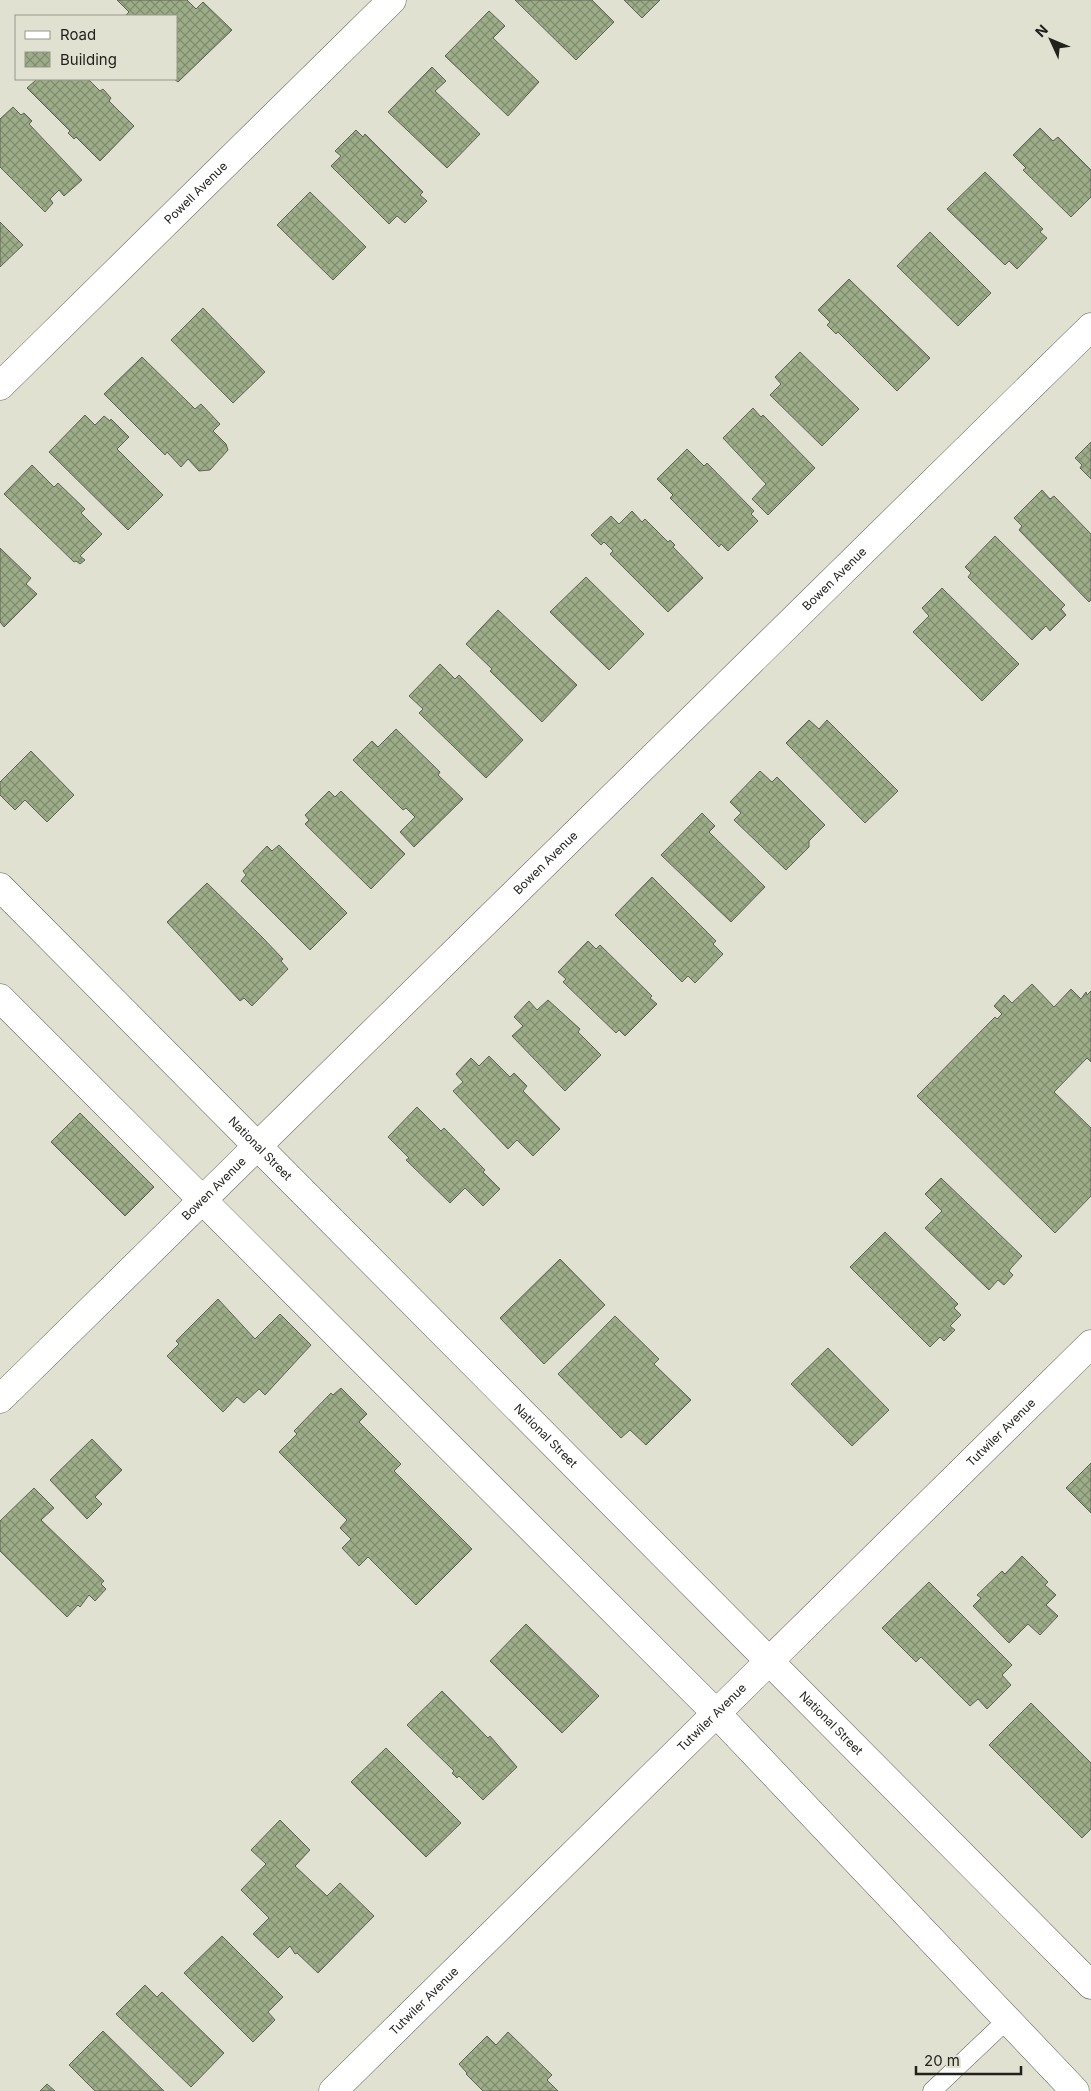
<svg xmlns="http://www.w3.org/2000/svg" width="1091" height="2091" font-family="Inter,sans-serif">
<defs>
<pattern id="building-cross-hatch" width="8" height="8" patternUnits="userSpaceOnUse" patternTransform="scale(1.25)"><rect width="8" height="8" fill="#9dad88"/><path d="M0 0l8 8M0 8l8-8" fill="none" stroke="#808c6f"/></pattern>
</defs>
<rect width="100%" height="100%" fill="#e1e1d2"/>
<!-- building -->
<path fill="url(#building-cross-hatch)" stroke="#5e6357" d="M 117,0 L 187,0 L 196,9 L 203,2 L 232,30 L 178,82 L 174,79 L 176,79 L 176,16 L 125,16 L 129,12 Z
M 515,0 L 592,0 L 614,22 L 576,60 Z
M 624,0 L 660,0 L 642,18 Z
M 489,11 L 505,26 L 493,38 L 539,82 L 508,116 L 445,56 Z
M 432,67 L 446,81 L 435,91 L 480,134 L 447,168 L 388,112 Z
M 37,79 L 88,79 L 100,91 L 103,89 L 111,98 L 109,101 L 134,126 L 100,161 L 76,137 L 74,139 L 68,133 L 70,131 L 27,88 Z
M 13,107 L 21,115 L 24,113 L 32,121 L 29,124 L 82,180 L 64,196 L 59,190 L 50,199 L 53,203 L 45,212 L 0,167 L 0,119 Z
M 1040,128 L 1053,141 L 1058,137 L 1091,170 L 1091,197 L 1071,217 L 1023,170 L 1026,168 L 1013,155 Z
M 356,130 L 363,137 L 365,134 L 423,192 L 420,195 L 427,201 L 405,223 L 397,216 L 389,224 L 331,166 L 341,156 L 335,151 Z
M 985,172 L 1043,229 L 1040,232 L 1047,238 L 1017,269 L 1009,261 L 1005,265 L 947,209 Z
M 310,192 L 366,247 L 333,280 L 277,225 Z
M 0,222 L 23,245 L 0,267 Z
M 930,232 L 991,293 L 958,326 L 897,266 Z
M 849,279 L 930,358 L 897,391 L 838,332 L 836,334 L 827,325 L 830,322 L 818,310 Z
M 203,308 L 265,372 L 233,403 L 171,340 Z
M 800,352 L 859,409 L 822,446 L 770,395 L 781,384 L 775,377 Z
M 142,357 L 195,409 L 201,404 L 220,424 L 213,431 L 226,444 L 228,450 L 210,470 L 199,471 L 188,459 L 181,467 L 167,452 L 165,455 L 104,394 Z
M 753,408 L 761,417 L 763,415 L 815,468 L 768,515 L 752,499 L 766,484 L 723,438 Z
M 85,415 L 95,425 L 104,416 L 110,421 L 111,419 L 129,437 L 117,449 L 163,495 L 128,530 L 49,452 Z
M 1091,442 L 1091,479 L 1080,468 L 1082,465 L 1075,458 Z
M 687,449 L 704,466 L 707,463 L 754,511 L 751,514 L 758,521 L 728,551 L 721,544 L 719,547 L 670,498 L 673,495 L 657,479 Z
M 32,465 L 54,487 L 58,483 L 85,509 L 81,513 L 102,534 L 80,556 L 85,560 L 80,564 L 76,561 L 74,562 L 4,494 Z
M 1042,490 L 1050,499 L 1054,496 L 1091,534 L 1091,600 L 1089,602 L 1019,530 L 1022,526 L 1014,518 Z
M 632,511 L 642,522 L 645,519 L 668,542 L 670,540 L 675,545 L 673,547 L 703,578 L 668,612 L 610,554 L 613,551 L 604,542 L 601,545 L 591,535 L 611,516 L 619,524 Z
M 995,536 L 1065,605 L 1061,609 L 1066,615 L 1050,631 L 1046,626 L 1032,640 L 968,577 L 971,573 L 965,567 Z
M 0,548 L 31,578 L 26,584 L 37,594 L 4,627 L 0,622 Z
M 586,577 L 644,634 L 609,670 L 550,612 Z
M 942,588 L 1019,664 L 982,701 L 913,632 L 929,616 L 922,608 Z
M 498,610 L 577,685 L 542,722 L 490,671 L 492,669 L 466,644 Z
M 440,664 L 455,679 L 459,675 L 523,740 L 486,778 L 419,713 L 423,709 L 409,696 Z
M 809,720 L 819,729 L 827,720 L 898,791 L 865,823 L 786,743 Z
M 396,729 L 440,772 L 438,775 L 463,799 L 414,847 L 400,832 L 415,817 L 406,808 L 403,810 L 353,760 L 372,741 L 378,747 Z
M 31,751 L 74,795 L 47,822 L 25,800 L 15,810 L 0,795 L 0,782 Z
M 760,771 L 772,782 L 777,777 L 825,825 L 809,841 L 809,847 L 786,870 L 734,820 L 741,813 L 730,802 Z
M 329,791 L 335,797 L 341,791 L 405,854 L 371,889 L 305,824 L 309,820 L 305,815 Z
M 702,813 L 715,826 L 709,832 L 765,887 L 731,922 L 661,855 Z
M 279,845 L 347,913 L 310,950 L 241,881 L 246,875 L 243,871 L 267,846 L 272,851 Z
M 652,877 L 716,941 L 713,944 L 723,954 L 695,983 L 688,976 L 682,982 L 615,915 Z
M 207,883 L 262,937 L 283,959 L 281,961 L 288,969 L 252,1006 L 244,998 L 240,1001 L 167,922 Z
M 588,941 L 596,949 L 600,945 L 652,996 L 650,998 L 657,1004 L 625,1036 L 619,1030 L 616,1033 L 563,982 L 566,979 L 558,972 Z
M 1032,984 L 1054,1007 L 1071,989 L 1081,999 L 1086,992 L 1087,995 L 1091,991 L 1091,1062 L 1087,1058 L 1054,1092 L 1091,1128 L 1091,1196 L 1055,1233 L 917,1096 L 995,1017 L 997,1019 L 1002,1014 L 994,1006 L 1004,995 L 1012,1003 Z
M 548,1000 L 580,1029 L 578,1032 L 601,1055 L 565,1091 L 512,1036 L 523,1026 L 514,1017 L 529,1001 L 537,1010 Z
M 489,1056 L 510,1077 L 514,1073 L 527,1086 L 523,1091 L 560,1129 L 533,1156 L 517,1140 L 508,1149 L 453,1091 L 463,1082 L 456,1074 L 471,1058 L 479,1066 Z
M 417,1107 L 441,1131 L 444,1128 L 485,1170 L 483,1172 L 500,1189 L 483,1206 L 465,1188 L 450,1203 L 406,1160 L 409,1158 L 388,1137 Z
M 80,1113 L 154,1187 L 125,1216 L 51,1142 Z
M 941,1178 L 1022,1256 L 1011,1268 L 1009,1271 L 1013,1275 L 1004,1285 L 998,1280 L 989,1290 L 925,1228 L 942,1211 L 925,1194 Z
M 885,1232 L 958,1304 L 954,1308 L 961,1315 L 950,1326 L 955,1330 L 944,1341 L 940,1337 L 930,1347 L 850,1267 Z
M 560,1259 L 605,1305 L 544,1364 L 500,1318 Z
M 218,1299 L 255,1339 L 280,1314 L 311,1345 L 265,1395 L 259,1389 L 244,1403 L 237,1397 L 223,1412 L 167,1356 L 179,1344 L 176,1341 Z
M 615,1316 L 659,1359 L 654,1364 L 691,1400 L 646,1445 L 630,1430 L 621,1438 L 558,1374 Z
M 828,1348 L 889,1410 L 852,1446 L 791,1384 Z
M 341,1388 L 367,1414 L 359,1422 L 401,1464 L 394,1471 L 472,1549 L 416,1605 L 368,1557 L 359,1566 L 342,1548 L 351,1539 L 340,1528 L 347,1520 L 279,1452 L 297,1434 L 294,1431 L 331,1393 L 333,1395 Z
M 92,1439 L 122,1470 L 95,1497 L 102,1504 L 87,1519 L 50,1480 Z
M 1091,1463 L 1091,1513 L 1066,1488 Z
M 34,1488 L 54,1508 L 41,1520 L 104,1581 L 101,1584 L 106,1589 L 95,1601 L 89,1595 L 80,1607 L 78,1605 L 67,1617 L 0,1551 L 0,1521 Z
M 1022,1556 L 1048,1582 L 1045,1585 L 1056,1595 L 1046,1605 L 1058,1616 L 1040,1635 L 1028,1624 L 1009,1643 L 973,1606 L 981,1598 L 977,1595 L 1002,1571 L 1005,1574 Z
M 929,1582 L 1012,1665 L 1002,1675 L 1011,1685 L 987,1709 L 978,1699 L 970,1706 L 921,1657 L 916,1662 L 882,1628 Z
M 526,1624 L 599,1696 L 562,1733 L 490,1661 Z
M 442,1691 L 488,1738 L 490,1736 L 517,1767 L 483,1800 L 459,1776 L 457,1778 L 452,1773 L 454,1771 L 407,1725 Z
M 1031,1703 L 1091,1763 L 1091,1829 L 1082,1838 L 989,1745 Z
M 386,1748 L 461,1823 L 426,1857 L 351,1782 Z
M 280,1820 L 310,1850 L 295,1866 L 327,1896 L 340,1883 L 374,1916 L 318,1973 L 297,1953 L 295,1954 L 290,1946 L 278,1958 L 253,1934 L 269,1918 L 241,1890 L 266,1864 L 251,1850 Z
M 222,1936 L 283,1997 L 268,2012 L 275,2020 L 253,2042 L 184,1973 Z
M 145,1985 L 157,1997 L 162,1992 L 224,2053 L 191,2087 L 116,2014 Z
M 103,2031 L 164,2091 L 95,2091 L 69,2065 Z
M 508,2032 L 552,2075 L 547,2080 L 558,2091 L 483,2091 L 466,2074 L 467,2073 L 459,2064 L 487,2036 L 496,2045 Z
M 47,2084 L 55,2091 L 40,2091 Z"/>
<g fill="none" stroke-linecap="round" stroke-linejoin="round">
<defs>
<path id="service" d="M 932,2091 L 1007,2020"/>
<g id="minor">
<path id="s1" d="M 0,386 L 392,0"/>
<path id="s2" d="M 0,1399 L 1091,327"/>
</g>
<g id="tertiary">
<path id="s3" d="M 333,2091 L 1091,1344"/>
</g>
<g id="secondary">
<path id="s4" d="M 0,887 L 1091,1985"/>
<path d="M 0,998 L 717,1714 L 1075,2091"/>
</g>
</defs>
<!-- service casing -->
<use href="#service" stroke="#616054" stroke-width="19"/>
<!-- minor casing -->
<use href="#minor" stroke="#616054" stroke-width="29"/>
<!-- tertiary casing -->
<use href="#tertiary" stroke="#616054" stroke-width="29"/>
<!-- secondary casing -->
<use href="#secondary" stroke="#616054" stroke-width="29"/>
<!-- service -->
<use href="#service" stroke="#fff" stroke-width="18"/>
<!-- minor -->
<use href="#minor" stroke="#fff" stroke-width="28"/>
<!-- tertiary -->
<use href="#tertiary" stroke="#fff" stroke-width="28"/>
<!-- secondary -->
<use href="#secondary" stroke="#fff" stroke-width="28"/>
</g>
<g text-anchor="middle" stroke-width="4" stroke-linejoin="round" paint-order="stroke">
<!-- street labels -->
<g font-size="12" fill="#22221d" stroke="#e1e1d2">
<text dy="4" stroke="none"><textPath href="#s1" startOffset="275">Powell Avenue</textPath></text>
<text dy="4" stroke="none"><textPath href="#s2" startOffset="1170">Bowen Avenue</textPath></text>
<text dy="4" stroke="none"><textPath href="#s2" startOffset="765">Bowen Avenue</textPath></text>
<text dy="4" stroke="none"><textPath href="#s4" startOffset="369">National Street</textPath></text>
<text dy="4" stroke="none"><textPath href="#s2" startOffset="300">Bowen Avenue</textPath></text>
<text dy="4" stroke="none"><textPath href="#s3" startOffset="938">Tutwiler Avenue</textPath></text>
<text dy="4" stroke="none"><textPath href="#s4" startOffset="774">National Street</textPath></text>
<text dy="4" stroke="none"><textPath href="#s3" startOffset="532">Tutwiler Avenue</textPath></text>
<text dy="4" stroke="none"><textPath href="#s4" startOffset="1179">National Street</textPath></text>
<text dy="4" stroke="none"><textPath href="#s3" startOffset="128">Tutwiler Avenue</textPath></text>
</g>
</g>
<!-- legend -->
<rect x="15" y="15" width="162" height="65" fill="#e1e1d2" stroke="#95958a"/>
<rect x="25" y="31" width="25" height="8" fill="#ffffff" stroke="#95958a"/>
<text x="60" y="40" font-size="15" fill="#22221d">Road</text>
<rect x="25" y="52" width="25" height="15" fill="url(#building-cross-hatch)" stroke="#95958a"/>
<text x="60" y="65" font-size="15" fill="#22221d">Building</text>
<!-- north arrow -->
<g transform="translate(1051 40) rotate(314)" stroke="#e1e1d2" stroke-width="4" paint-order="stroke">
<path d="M0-4L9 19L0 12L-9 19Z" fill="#22221d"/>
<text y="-8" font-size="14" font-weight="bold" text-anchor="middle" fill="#22221d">N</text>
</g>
<!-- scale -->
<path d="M916 2066v8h105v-8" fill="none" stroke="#22221d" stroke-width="2.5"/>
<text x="924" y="2066" font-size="15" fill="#22221d" stroke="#e1e1d2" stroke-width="4" paint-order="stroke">20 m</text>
</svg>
